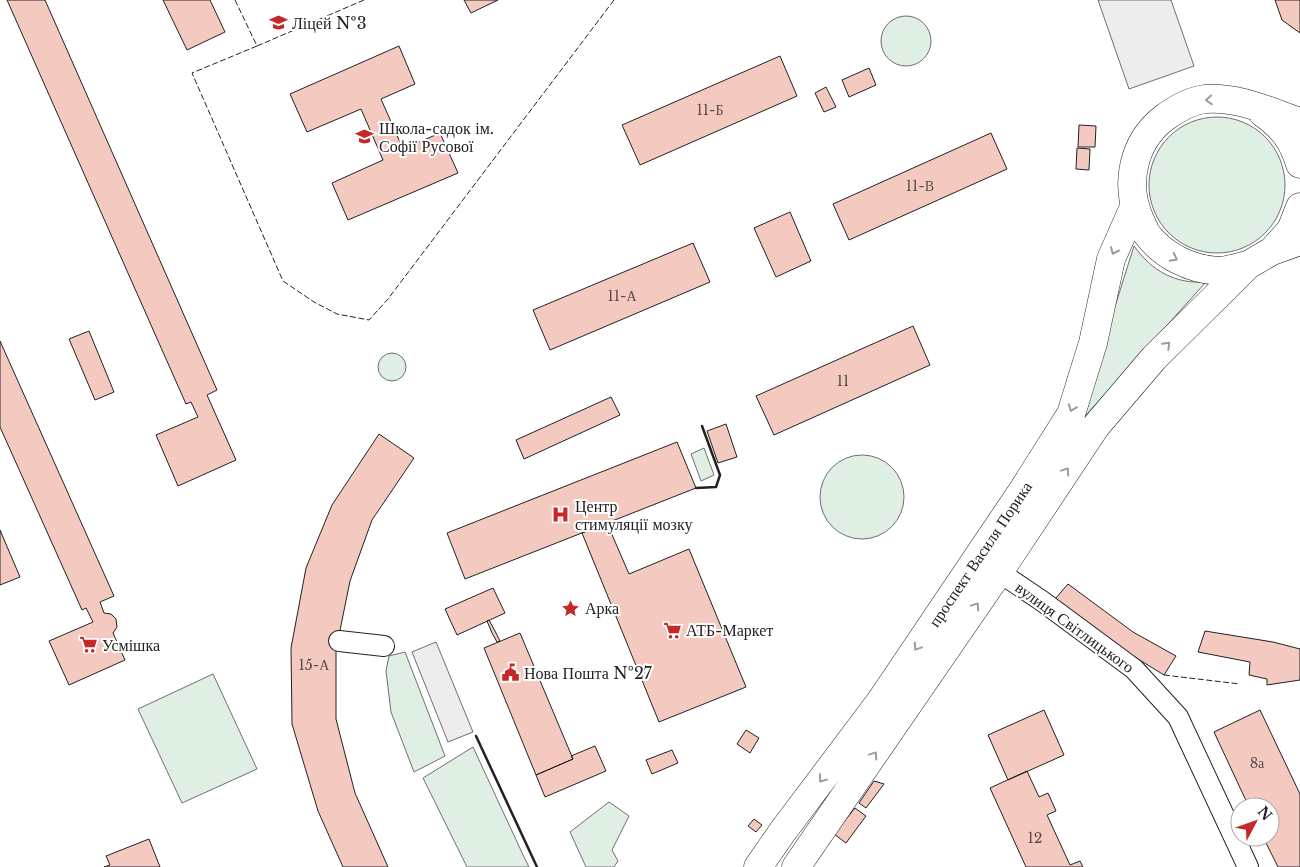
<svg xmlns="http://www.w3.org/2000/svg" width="1300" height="867" font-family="'Libre Baskerville',serif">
<rect width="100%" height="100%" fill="#fff"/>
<!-- green -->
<path fill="#e0efe3" stroke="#6f6f6f" d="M881 41a25 25 0 1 1 50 0a25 25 0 1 1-50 0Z
M1149 185a68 68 0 1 1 136 0a68 68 0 1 1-136 0Z
M 1134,246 C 1152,271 1175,284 1206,282 L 1078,424 Z
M378 367a14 14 0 1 1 28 0a14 14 0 1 1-28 0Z
M 704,448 L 714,475 L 701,481 L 691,454 Z
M820 497a42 42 0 1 1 84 0a42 42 0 1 1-84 0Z
M 405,652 L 445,756 L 414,772 L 391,712 L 386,671 L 389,656 Z
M 213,674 L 257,769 L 182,803 L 138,709 Z
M 473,747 L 524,857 L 529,867 L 467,867 L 423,778 Z
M 609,802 L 629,816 L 612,850 L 618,861 L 614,867 L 586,867 L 570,832 Z"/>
<!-- parking -->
<path fill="#ededed" stroke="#6f6f6f" d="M 1098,0 L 1171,0 L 1194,66 L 1129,89 Z
M 436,642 L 473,732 L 448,742 L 412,652 Z"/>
<!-- building -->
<path fill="#f3c9c0" stroke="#222" d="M 7,0 L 45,0 L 217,390 L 207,395 L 236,460 L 178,486 L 156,435 L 198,417 L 191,402 L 186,404 Z
M 163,0 L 210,0 L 225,32 L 187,50 Z
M 464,0 L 498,0 L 471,13 Z
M 1275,0 L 1300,0 L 1300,33 L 1282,20 Z
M 399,46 L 415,84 L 381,99 L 403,149 L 440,133 L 458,173 L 348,220 L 332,183 L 383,160 L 361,109 L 307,132 L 290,94 Z
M 780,56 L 797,96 L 640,165 L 622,125 Z
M 869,68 L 876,85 L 849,97 L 842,80 Z
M 826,87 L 836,107 L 824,112 L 815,93 Z
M 1079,125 L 1096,126 L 1095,147 L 1078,147 Z
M 991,133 L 1007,169 L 849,240 L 833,204 Z
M 1077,148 L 1090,149 L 1089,170 L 1076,169 Z
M 790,212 L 811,261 L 776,277 L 754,228 Z
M 693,243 L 710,282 L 550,350 L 533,310 Z
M 913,326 L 930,365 L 774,435 L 756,396 Z
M 89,331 L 114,392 L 95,400 L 69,339 Z
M 0,341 L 114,596 L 100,602 L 104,613 L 111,614 L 116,619 L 117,627 L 113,633 L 125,660 L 69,685 L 49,641 L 93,622 L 86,608 L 82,610 L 0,427 Z
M 611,397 L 620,415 L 524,459 L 516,440 Z
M 726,424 L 737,457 L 718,463 L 707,431 Z
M 379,434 L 414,458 L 372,520 L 350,581 L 336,650 L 336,719 L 355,793 L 388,867 L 343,867 L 318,811 L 292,724 L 291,648 L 306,568 L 332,505 Z
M 677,442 L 696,488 L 465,579 L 447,533 Z
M 607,523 L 629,574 L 689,549 L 746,687 L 659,722 L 582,533 Z
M 0,530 L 20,577 L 0,585 Z
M 1068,584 L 1133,632 L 1176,656 L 1164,675 L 1125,651 L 1055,599 Z
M 493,588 L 505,613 L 457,635 L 445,609 Z
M 489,620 L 495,631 L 500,641 L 497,642 L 492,633 L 487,621 Z
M 1205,631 L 1273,642 L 1300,649 L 1300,680 L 1267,685 L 1267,679 L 1249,675 L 1250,662 L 1198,652 Z
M 520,633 L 573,759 L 536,775 L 484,648 Z
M 1044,710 L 1064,755 L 1008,780 L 988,735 Z
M 1260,710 L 1300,794 L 1300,867 L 1278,867 L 1263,837 L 1270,837 L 1270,807 L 1249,807 L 1214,732 Z
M 746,730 L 759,738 L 750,753 L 737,744 Z
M 595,746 L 606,771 L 545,797 L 536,775 L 573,759 L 571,756 Z
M 672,750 L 678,763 L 652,774 L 646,760 Z
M 1027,771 L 1039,797 L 1048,793 L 1056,811 L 1047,815 L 1070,865 L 1080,861 L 1083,867 L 1026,867 L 990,788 Z
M 874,781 L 884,784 L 866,808 L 859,803 Z
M 855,808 L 866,816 L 846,843 L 834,834 Z
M 754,819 L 762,825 L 756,832 L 748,826 Z
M 149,839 L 160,867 L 104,867 L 110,865 L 106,856 Z"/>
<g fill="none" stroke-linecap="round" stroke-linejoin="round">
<defs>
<path id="street" d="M 999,572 L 1042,601 L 1134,669 L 1178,717 L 1248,867
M 339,641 L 384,646"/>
<path id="secondary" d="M 1263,113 C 1283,127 1293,141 1300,164
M 1272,251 L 1291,230 L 1300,207
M 1248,265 C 1238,267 1227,271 1218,271 C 1190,269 1163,256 1146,233 C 1144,229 1142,224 1140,220 C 1124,184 1133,142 1164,118 C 1176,109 1190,101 1205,99 C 1238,96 1270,112 1300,122
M 758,867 L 783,831 L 880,702 L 1023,490 L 1071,414 L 1093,343 L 1111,259 L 1134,207
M 796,867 L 999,572 L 1096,426 L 1154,358 L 1248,265 L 1272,251 L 1300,241"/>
</defs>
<!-- street casing -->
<use href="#street" stroke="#222" stroke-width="22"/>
<!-- secondary casing -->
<use href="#secondary" stroke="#222" stroke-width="29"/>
<!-- street -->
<use href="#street" stroke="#fff" stroke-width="20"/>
<!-- secondary -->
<use href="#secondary" stroke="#fff" stroke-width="28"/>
<!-- fence -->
<path stroke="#222" stroke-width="1" stroke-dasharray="6 2.5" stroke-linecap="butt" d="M 235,0 L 257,46 L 192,73 L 283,281 L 314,302 L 337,314 L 369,320 L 388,299 L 614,0
M 257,46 L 364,0
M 1164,675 L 1240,684"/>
<!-- wall -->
<path stroke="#222" stroke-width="2.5" d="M 696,488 L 716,487 L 720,475 L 702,426
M 476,736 L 537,867"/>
</g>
<!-- one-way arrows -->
<defs><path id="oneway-chevron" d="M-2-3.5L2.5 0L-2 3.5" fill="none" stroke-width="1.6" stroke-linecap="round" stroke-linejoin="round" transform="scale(1.25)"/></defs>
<g stroke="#9c9c9c">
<use href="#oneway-chevron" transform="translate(1209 100) rotate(176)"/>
<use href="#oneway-chevron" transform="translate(1114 251) rotate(114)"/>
<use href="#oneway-chevron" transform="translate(1174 258) rotate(27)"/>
<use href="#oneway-chevron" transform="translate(1167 345) rotate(-45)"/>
<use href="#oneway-chevron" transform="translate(1072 408) rotate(110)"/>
<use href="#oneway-chevron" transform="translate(1066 471) rotate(-56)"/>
<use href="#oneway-chevron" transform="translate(976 606) rotate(-56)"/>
<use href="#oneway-chevron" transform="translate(917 647) rotate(124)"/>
<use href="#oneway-chevron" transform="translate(874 755) rotate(-56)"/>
<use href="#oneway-chevron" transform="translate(822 779) rotate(127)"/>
</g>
<!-- icons -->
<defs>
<symbol id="school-bare" viewBox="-9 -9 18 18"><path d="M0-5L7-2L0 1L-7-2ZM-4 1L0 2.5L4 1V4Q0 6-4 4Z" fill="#c62828" stroke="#fff" stroke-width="2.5" paint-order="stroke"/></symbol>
<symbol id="hospital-bare" viewBox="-9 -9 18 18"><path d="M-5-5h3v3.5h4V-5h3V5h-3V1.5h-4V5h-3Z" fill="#c62828" stroke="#fff" stroke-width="2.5" paint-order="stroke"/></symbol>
<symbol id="sight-bare" viewBox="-9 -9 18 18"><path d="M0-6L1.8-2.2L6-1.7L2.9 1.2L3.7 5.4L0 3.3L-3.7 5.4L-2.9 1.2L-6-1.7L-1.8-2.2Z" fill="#c62828" stroke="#fff" stroke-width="2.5" paint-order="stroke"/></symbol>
<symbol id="supermarket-bare" viewBox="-9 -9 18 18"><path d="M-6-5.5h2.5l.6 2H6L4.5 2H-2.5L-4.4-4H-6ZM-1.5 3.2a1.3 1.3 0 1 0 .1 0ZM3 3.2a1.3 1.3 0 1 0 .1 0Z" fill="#c62828" stroke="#fff" stroke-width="2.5" paint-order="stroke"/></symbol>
<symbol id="civic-bare" viewBox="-9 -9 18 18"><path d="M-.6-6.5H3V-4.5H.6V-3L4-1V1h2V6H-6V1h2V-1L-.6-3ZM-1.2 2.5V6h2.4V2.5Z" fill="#c62828" stroke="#fff" stroke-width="2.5" paint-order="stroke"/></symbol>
</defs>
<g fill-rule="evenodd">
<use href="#school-bare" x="266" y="10" width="25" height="25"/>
<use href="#school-bare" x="352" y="124" width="25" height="25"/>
<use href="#hospital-bare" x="548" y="502" width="25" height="25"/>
<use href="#sight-bare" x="558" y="596" width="25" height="25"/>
<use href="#supermarket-bare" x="660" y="618" width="25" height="25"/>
<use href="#supermarket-bare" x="76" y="632" width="25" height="25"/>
<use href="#civic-bare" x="498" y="660" width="25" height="25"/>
</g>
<g text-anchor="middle" stroke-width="4" stroke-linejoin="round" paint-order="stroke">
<!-- number labels -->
<g font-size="14" fill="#564c4a">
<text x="710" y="115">11-Б</text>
<text x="920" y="191">11-В</text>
<text x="622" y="301">11-А</text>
<text x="843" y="386">11</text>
<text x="314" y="670">15-А</text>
<text x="1257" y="768">8а</text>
<text x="1035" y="843">12</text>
</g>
<!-- poi labels -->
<g font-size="16" fill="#222" stroke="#fff" text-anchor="start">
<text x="292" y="29">Ліцей №3</text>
<text x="379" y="134">Школа-садок ім.<tspan x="379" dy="18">Софії Русової</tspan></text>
<text x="575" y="512">Центр<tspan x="575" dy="18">стимуляції мозку</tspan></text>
<text x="585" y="614">Арка</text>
<text x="686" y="636">АТБ-Маркет</text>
<text x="102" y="651">Усмішка</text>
<text x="524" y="679">Нова Пошта №27</text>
</g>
<!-- street labels -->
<g font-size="16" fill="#222" stroke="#fff">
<text transform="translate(980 554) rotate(-56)" y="6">проспект Василя Порика</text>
<text transform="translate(1075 627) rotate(36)" y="6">вулиця Світлицького</text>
</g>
</g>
<!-- north arrow -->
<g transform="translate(1255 822) rotate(49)"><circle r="24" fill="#ffffff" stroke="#a7a7a7"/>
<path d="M0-4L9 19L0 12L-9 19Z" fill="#c62828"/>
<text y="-8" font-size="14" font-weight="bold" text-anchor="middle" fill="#222222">N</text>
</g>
</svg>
